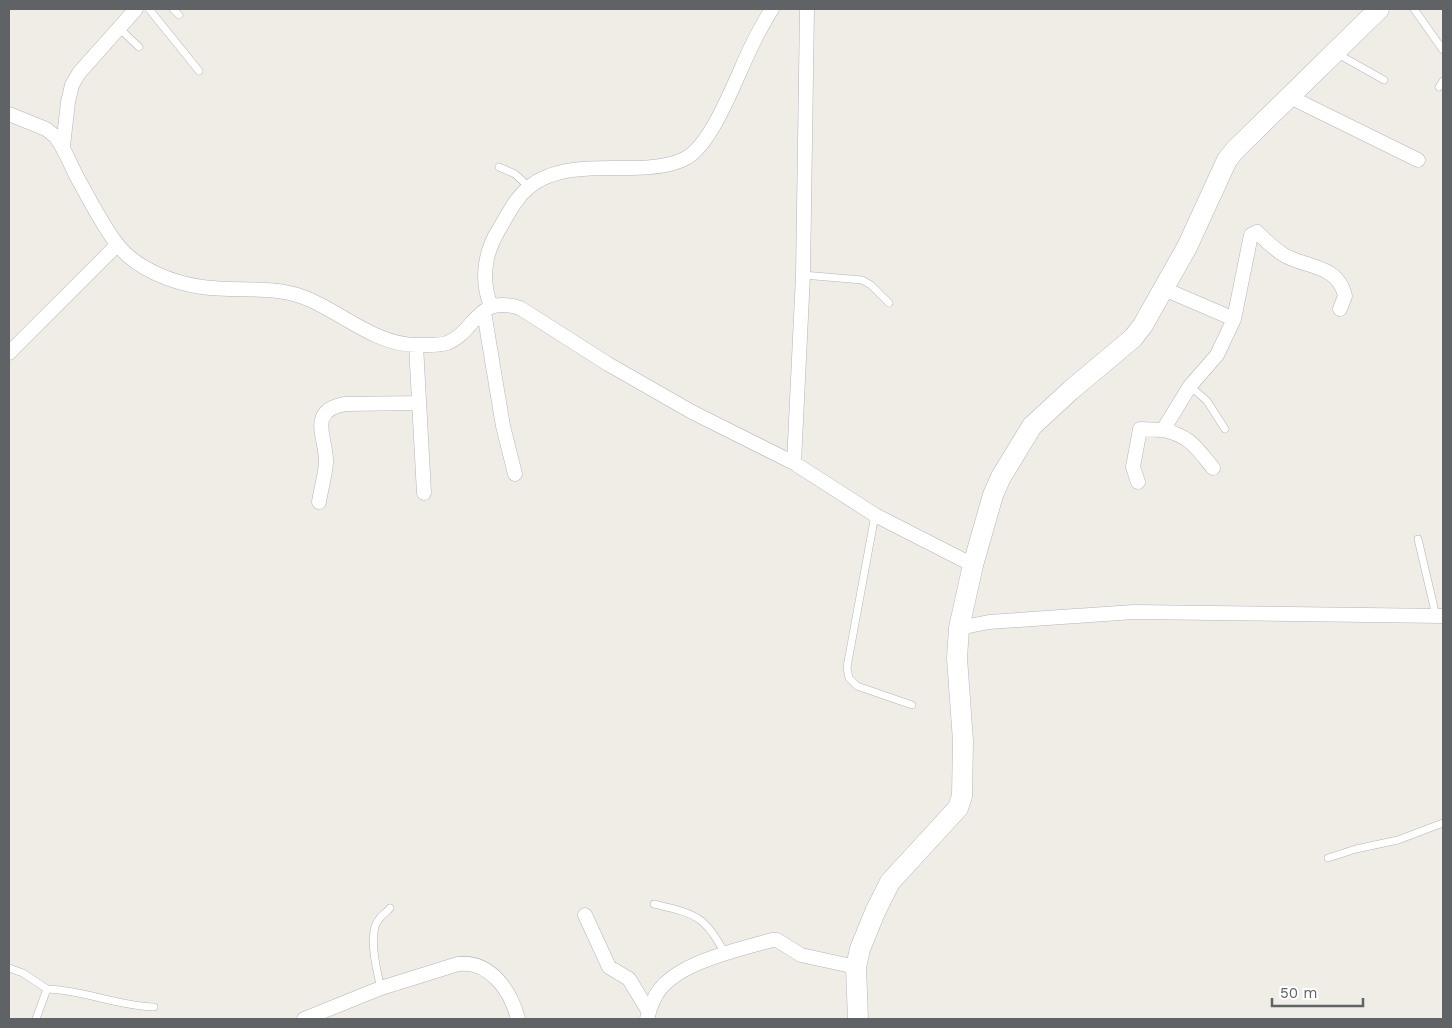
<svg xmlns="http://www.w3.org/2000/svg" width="1452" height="1028" font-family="'Work Sans',sans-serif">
<rect width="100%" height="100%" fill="#f0ede7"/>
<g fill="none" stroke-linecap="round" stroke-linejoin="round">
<defs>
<path id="lane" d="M 149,9 L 199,71
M 173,9 L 179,15
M 1414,9 L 1443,50
M 119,28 L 139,47
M 1336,53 L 1384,80
M 1439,87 L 1443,81
M 499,167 L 515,174 L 529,187
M 803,275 L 862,280 L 871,285 L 889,303
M 1190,386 L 1207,401 L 1225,429
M 875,515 L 847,667 L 849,678 L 857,686 L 912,705
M 1418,539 L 1436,616
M 1328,858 L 1356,849 L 1398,840 L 1443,823
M 654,904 C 695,914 705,915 725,954
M 9,968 L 23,973 L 47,989 L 36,1019
M 381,988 C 377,972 367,933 379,919 C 382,915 387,912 390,908
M 47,989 C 84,990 117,1006 154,1007"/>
<path id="street" d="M 1290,97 L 1418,160
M 9,114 L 46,129 L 55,136 C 65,149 70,164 78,179 C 90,200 102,225 117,244 C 136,269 173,283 202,287 C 236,292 272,285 303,297 C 341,311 374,345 417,345 C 426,345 438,346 447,343 C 476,332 476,294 520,308 L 608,364 L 692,412 L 794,463 L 875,515 L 973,565
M 63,146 L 68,102 L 72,85 L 79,73 L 136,9
M 1164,289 L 1234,319 L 1251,235 L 1257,232 C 1265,240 1274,249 1284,255 C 1306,268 1338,264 1345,296 L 1340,309
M 491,306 C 481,282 484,254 498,231 C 507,216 515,199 528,188 C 554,165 599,168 630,168 C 648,168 670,167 686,158 C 713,144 738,73 752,45 C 758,33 765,20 772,9
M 484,312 L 503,426 L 515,474
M 416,345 L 424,493
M 9,353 L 117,245
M 1163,430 C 1190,436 1196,447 1213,468
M 794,463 L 803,275 L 807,9
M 1138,482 L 1133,467 L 1140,429 L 1163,430 L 1190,386 L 1217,355 L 1234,319
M 319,502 C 321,489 325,476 326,463 C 327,438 306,411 345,404 L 417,403
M 959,628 L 989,622 L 1134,612 L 1443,616
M 585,915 L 609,967 L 629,979 L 649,1012
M 304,1019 L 381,988 L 458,964 C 490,960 511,991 518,1019
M 647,1019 C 649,1012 651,1004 655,997 C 672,963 738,950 772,940 L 777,940 L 801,955 L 856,967"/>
<path id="secondary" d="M 858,1019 L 856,967 L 860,949 L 875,912 L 890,882 L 958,808 L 962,796 L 963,741 L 957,658 L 959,628 L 973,565 L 993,495 L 1001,477 L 1032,426 L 1071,390 L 1133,338 L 1143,325 L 1187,247 L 1227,160 L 1235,150 L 1379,9"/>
</defs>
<!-- lane casing -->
<use href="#lane" stroke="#b2b5b8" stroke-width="8"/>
<!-- street casing -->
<use href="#street" stroke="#b2b5b8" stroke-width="15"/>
<!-- secondary casing -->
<use href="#secondary" stroke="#b4b7bb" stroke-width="21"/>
<!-- lane -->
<use href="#lane" stroke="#fff" stroke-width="7"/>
<!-- street -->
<use href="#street" stroke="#fff" stroke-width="14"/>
<!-- secondary -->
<use href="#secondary" stroke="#fff" stroke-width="20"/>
</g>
<!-- border -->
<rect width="1452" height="1028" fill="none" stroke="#5f6366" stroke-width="20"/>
<!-- scale -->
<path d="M1272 998v8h91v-8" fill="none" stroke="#5f6366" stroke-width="2.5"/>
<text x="1280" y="998" font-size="15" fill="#5f6366" stroke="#ffffff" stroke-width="4" paint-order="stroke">50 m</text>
</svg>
